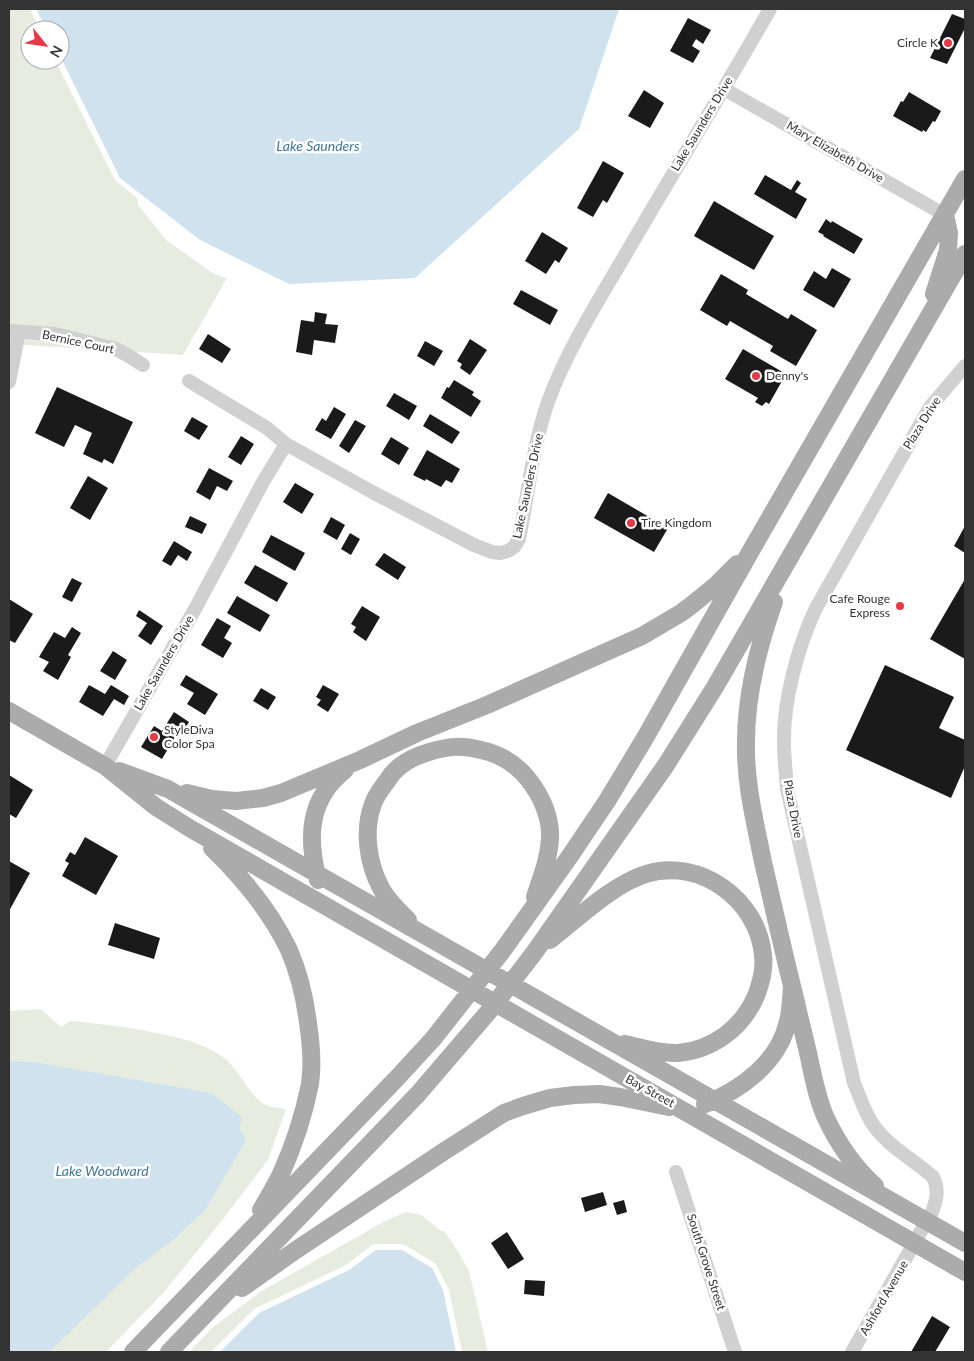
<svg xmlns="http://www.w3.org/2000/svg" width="974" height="1361" font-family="Lato,sans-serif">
<rect width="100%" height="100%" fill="#fff"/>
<!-- green -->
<path fill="#e6ecdf" d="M 9,9 L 30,9 L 40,30 L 30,30 L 30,60 L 55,60 L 115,180 L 138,199 L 138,205 L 166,240 L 214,274 L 227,278 L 183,355 L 9,344 Z
M 41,1009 L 61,1027 L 70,1021 C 94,1023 117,1026 141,1030 C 170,1036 200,1040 224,1058 C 240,1070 248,1094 264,1104 C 270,1107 279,1108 286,1109 L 268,1160 L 219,1224 L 164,1292 L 106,1352 L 20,1352 L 206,1209 L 244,1144 L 245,1136 L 9,1067 L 9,1011 Z
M 406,1212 L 421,1215 L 441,1231 L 444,1231 L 457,1250 L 469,1271 L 488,1352 L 462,1352 L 449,1290 L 436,1264 L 405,1245 L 402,1244 L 375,1244 L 372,1245 L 346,1265 L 254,1309 L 211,1352 L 189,1352 L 212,1328 L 260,1292 L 385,1221 Z"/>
<!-- water -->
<path fill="#cfe2ee" d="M 36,9 L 619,9 L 579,129 L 415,278 L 289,284 L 200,240 L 120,178 L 60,56 L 60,30 L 47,30 Z
M 9,1061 L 34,1062 L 211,1093 L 242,1117 L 239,1129 L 245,1136 L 244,1144 L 206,1209 L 172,1241 L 138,1266 L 49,1352 L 9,1352 Z
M 376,1250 L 402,1250 L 432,1268 L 443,1290 L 456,1352 L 220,1352 L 259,1313 L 349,1270 Z"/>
<!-- building -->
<path fill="#1a1a1a" d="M 952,14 L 965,19 L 965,28 L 947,64 L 930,58 Z
M 688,18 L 711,30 L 703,44 L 696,39 L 692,46 L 700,51 L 693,63 L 670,51 Z
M 644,90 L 664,103 L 650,128 L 628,116 Z
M 909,92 L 941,111 L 935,122 L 933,121 L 926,132 L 923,130 L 922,132 L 893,116 L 901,101 L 903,102 Z
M 603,161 L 624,173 L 607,203 L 603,200 L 593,217 L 577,208 Z
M 765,175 L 791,190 L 797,180 L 801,183 L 795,192 L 807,199 L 796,219 L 754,194 Z
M 714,201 L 774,236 L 754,270 L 694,236 Z
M 826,219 L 831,223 L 832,221 L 863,239 L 854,254 L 823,236 L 824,235 L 818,232 Z
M 542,232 L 568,248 L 559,263 L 555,260 L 546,274 L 525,261 Z
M 832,268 L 851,279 L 834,308 L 803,290 L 814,271 L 826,279 Z
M 721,274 L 748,290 L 746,294 L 788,319 L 791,314 L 817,330 L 796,366 L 770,351 L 773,346 L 730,321 L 727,326 L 700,310 Z
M 521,290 L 558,310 L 550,325 L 513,304 Z
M 315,312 L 327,314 L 325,324 L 338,325 L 335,343 L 314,340 L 312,355 L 296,352 L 301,320 L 314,322 Z
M 208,334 L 231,349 L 222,363 L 199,349 Z
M 470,339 L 487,350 L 470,375 L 460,368 L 462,364 L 457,361 Z
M 425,341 L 443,351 L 434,366 L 417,356 Z
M 743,349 L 786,374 L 769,404 L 766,402 L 762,406 L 755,402 L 758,398 L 725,379 Z
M 454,380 L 474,392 L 472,395 L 481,401 L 471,417 L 441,398 L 447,387 L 449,388 Z
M 57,387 L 133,422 L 113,464 L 104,459 L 102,463 L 83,454 L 92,433 L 75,425 L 64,447 L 35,433 Z
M 394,393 L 417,406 L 409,420 L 386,406 Z
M 334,407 L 346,414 L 331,439 L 315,430 L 322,418 L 326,421 Z
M 430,414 L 460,432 L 452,444 L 423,426 Z
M 192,417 L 208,426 L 199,440 L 184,431 Z
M 355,420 L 366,426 L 349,453 L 339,446 Z
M 241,436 L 254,444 L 241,465 L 228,457 Z
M 391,437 L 409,448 L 399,465 L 381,454 Z
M 427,450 L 460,469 L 452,483 L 446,480 L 441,487 L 426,479 L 425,481 L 413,475 Z
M 209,468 L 233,481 L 227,491 L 217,486 L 210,500 L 196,492 Z
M 88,476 L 108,488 L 90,520 L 70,508 Z
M 295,483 L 314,494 L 302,514 L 283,502 Z
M 608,493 L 668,528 L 654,552 L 594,518 Z
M 190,516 L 207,524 L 202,534 L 185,527 Z
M 331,517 L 345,525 L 337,540 L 323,532 Z
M 965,526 L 965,553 L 954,546 Z
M 350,533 L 360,539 L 351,555 L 341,549 Z
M 271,535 L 305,553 L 295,571 L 262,552 Z
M 174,541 L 192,552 L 187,561 L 178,555 L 171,566 L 162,561 Z
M 384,553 L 406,567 L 398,580 L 375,565 Z
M 255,565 L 288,583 L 277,602 L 244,583 Z
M 72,578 L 82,583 L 72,602 L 62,597 Z
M 965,579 L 965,659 L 930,639 Z
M 237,596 L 270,615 L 260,632 L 227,613 Z
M 9,599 L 33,614 L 15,643 L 9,640 Z
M 362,606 L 380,617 L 366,641 L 353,632 L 356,627 L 351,624 Z
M 139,610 L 163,626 L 151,645 L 138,636 L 147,623 L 136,616 Z
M 217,618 L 231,626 L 224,638 L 232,643 L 223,658 L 201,645 Z
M 72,627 L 81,633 L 68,655 L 71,657 L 58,680 L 43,671 L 49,662 L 39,657 L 54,632 L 65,638 Z
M 113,651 L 127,660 L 115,680 L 100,671 Z
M 885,665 L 954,697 L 939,728 L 965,740 L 965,766 L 951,798 L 846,750 Z
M 186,675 L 218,694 L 205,715 L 187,704 L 194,693 L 180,685 Z
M 89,685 L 105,694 L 111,685 L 129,696 L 124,705 L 114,699 L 103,716 L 79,702 Z
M 323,685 L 339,694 L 328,712 L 317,705 L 321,700 L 316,697 Z
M 261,688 L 276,697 L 268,710 L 253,701 Z
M 174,712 L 189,722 L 178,739 L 175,737 L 162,759 L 141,747 L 154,726 L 162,731 Z
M 9,775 L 33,790 L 16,818 L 9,814 Z
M 85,837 L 118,856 L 96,895 L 62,876 L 69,863 L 65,861 L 70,852 L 75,855 Z
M 9,861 L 30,873 L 9,911 Z
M 115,923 L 160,938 L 154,959 L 108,945 Z
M 603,1192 L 607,1205 L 585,1212 L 581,1198 Z
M 624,1200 L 627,1212 L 617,1215 L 613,1203 Z
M 507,1232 L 524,1259 L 508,1269 L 491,1243 Z
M 525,1280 L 545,1281 L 544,1296 L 524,1294 Z
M 932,1316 L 950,1327 L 935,1352 L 911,1352 Z"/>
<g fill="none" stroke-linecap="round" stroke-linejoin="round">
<!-- minor -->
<path stroke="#d0d0d0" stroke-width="14" d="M 724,89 L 945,215
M 9,331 L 55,334 L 116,349 L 129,356 L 143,365
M 189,381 L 267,428 L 286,444 L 374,493 L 474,545 L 492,552 L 500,553 L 508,551 L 514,547 L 519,539 C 528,495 533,444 548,402 C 566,352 597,303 624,257 C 672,174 723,92 770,9
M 9,382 L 19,332
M 105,766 L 195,609 L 263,482 L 286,444
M 676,1172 L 735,1352
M 852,1352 L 932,1212 C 937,1199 939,1189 933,1177 C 914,1160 889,1147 874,1126 C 865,1114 860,1097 854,1083 L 787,789 C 786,773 784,758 784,743 C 783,701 798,646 816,608 L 930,407 L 965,366"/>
<!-- major -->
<path stroke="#ababab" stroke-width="18" d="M 934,294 L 948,250 L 949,233 L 945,215
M 774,602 C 758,647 746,693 746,742 C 745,783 755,822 763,862 C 774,909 784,955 796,1002 C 800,1021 805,1039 809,1057 C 813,1077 817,1097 825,1116 C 837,1142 854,1167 875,1186
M 9,711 L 105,766 L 156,807 L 191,829 C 449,977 708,1123 965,1272
M 119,771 L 168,789 L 965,1243
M 187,793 L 212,799 L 236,801 L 263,798 L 281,793 L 360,760 L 417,733 L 487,705 L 642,636 L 681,613 L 693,604 L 715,586 L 737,564
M 212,848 C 242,877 271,912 289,950 C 299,973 305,999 308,1023 C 311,1043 313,1064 310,1084 C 304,1114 294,1145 281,1174 C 275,1186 268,1198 261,1210
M 318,880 C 307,838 308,799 345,770
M 408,920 C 399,911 387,900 381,888 C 368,864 363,830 373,804 C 376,795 381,789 387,781 C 390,776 394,771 399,767 C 407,760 419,755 429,752 C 449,746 461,745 481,750 C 500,754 516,764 528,779 C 541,795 551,817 550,838 C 549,859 541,878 535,897
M 550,940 C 577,919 613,884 646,874 C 700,857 758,900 763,955 C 765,969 761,983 756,996 C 742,1028 713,1050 678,1053 C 660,1054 642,1048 625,1044
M 705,1104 C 741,1090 777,1063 787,1025 C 791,1012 791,999 792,986
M 242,1288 L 296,1250 L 443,1152 L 504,1113 L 523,1106 L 550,1098 L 574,1095 L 599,1094 L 620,1097 L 669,1107
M 133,1352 L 398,1077 L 433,1039 L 503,950 L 570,856 L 607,801 L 645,738 L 753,547 L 965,179
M 169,1352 L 418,1094 L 490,1010 L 534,953 L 666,765 L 715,687 L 965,254"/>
</g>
<!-- markers -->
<g fill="#e63946" stroke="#fff" stroke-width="2">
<circle cx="948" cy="43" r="5"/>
<circle cx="756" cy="376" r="5"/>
<circle cx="631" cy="523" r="5"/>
<circle cx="900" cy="606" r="5"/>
<circle cx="154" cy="737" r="5"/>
</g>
<g text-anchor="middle" stroke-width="5" stroke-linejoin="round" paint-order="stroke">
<!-- poi labels -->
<g font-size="12" fill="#333" stroke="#fff" text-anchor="start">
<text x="938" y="47" text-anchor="end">Circle K</text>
<text x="766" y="380">Denny's</text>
<text x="641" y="527">Tire Kingdom</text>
<text x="890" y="603" text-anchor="end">Cafe Rouge<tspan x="890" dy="14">Express</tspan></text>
<text x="164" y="734">StyleDiva<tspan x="164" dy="14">Color Spa</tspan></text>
</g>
<!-- street labels -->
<g font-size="12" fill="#333" stroke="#fff">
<text transform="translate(702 124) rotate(-59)" y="4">Lake Saunders Drive</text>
<text transform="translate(835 152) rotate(30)" y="4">Mary Elizabeth Drive</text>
<text transform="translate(78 342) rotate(12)" y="4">Bernice Court</text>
<text transform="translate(922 423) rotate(-58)" y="4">Plaza Drive</text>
<text transform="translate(528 486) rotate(-78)" y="4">Lake Saunders Drive</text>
<text transform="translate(164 663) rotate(-60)" y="4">Lake Saunders Drive</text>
<text transform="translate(793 809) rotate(79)" y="4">Plaza Drive</text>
<text transform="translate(650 1091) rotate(29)" y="4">Bay Street</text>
<text transform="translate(706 1262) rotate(72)" y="4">South Grove Street</text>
<text transform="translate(884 1298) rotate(-60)" y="4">Ashford Avenue</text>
</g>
<!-- water labels -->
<g font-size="14" font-style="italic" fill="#3f7597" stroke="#fff">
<text x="318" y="151">Lake Saunders</text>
<text x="102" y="1176">Lake Woodward</text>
</g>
</g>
<!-- border -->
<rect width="974" height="1361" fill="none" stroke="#333333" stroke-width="20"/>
<!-- north arrow -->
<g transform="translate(45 45) rotate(120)"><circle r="24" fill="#ffffff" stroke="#adadad"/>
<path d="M0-4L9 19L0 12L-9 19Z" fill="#e63946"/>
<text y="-8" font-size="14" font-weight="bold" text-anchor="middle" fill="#333333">N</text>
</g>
</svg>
